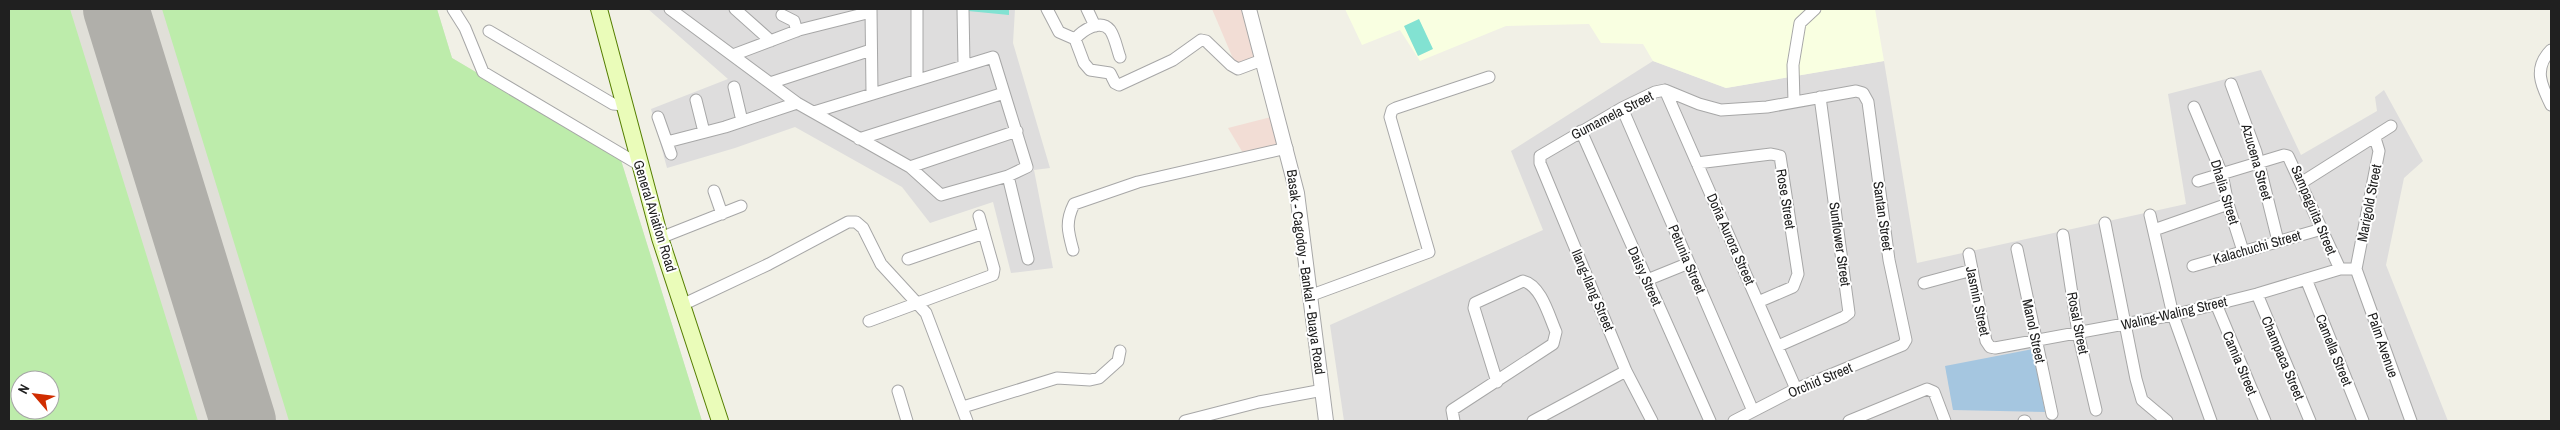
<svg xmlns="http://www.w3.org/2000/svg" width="2560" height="430" font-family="'Archivo Narrow',sans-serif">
<rect width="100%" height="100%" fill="#f1f0e6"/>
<!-- residential -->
<path fill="#dedddd" d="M 648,9 L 1015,9 L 1013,43 L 1050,168 L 1034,170 L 1053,268 L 1011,273 L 993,202 L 930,223 L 902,187 L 795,127 L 735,148 L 667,168 L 651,109 L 728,79 Z
M 1653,61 L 1726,88 L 1884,61 L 1917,263 L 2186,204 L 2168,94 L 2261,70 L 2301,155 L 2377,111 L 2375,97 L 2384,90 L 2423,161 L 2404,178 L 2386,265 L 2448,421 L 1344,421 L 1330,325 L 1543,230 L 1511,151 Z"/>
<!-- commercial -->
<path fill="#f2ddd5" d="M 1212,9 L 1241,9 L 1256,59 L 1237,68 Z
M 1271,117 L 1278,144 L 1243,153 L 1228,128 Z"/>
<!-- education -->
<path fill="#f9ffe1" d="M 1345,9 L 1875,9 L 1884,61 L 1726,88 L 1653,61 L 1643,44 L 1601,43 L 1589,24 L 1506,26 L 1420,61 L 1400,30 L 1362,45 Z"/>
<!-- airport -->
<path fill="#e0dfd8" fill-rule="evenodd" d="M 9,9 L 437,9 L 452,58 L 620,157 L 702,421 L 9,421 ZM 20,380 L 50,380 L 50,410 L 20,410 Z"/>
<!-- grass -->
<path fill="#bdecab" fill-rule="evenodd" d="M 9,9 L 70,9 L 198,421 L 9,421 ZM 20,380 L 50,380 L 50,410 L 20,410 Z
M 162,9 L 437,9 L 452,58 L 620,157 L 702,421 L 289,421 Z"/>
<!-- pitch -->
<path fill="#82e2d2" d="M 967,9 L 1009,9 L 1009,15 L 968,11 Z
M 1419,19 L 1433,49 L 1418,56 L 1404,26 Z"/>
<!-- water -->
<path fill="#a5c6e0" d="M 2033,349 L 2045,412 L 1953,410 L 1945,366 Z"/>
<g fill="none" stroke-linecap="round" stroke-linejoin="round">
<!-- runway -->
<path stroke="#b0afaa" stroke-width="66" d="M 116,9 L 243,421"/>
<defs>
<path id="minor" d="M 453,9 L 465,28 L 483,72 L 638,164
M 670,9 L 797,103 L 910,167 L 941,195 L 1008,176 L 1027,167 L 993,57 L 814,112
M 735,9 L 771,41
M 871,9 L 872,93
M 917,9 L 917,79
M 963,9 L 964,64
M 1047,9 L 1059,32 L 1075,39
M 1087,9 L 1095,26
M 782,15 L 794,21 L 797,31
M 489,31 L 613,104 L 624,105
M 1075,39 L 1084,63 L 1090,70 L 1110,73 L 1115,83 L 1119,85 L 1173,60 L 1201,40 L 1206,41 L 1231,65 L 1238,69 L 1262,60
M 1075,39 C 1082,31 1100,18 1110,30 C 1115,37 1117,49 1120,57
M 2551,50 C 2533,68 2541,85 2551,105
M 733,55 L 799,30 L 871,12
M 770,83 L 871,50
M 2231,84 L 2256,152 L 2278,241
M 734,87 L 742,121
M 1665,90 L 1796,389
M 696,100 L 704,132
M 1794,102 L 1793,65 L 1800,23 L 1815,9
M 2194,107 L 2222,174 L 2228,204 L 2243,251
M 1622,108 L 1753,411
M 658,117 L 671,154
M 1581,131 L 1710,421
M 859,139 L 1004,93
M 667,142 L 725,127 L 797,103
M 1697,163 L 1771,154 L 1780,156 L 1798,274 L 1793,287 L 1758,302
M 910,167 L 1017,131
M 1008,176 L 1028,259
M 2198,181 L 2284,155 L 2288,156 L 2340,269
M 2301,183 L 2391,126
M 714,191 L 722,214
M 2150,215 L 2173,315 L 2211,421
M 2105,223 L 2136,379 L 2142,400 L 2167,421
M 2154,230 L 2228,204
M 2063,235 L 2078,333 L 2096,410
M 660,238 L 741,206
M 2017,249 L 2052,414
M 1073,250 C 1068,232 1065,222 1074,204 L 1138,182 L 1287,148
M 1969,254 L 1986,341 L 1990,347 L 1995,348 L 2173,315 L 2257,294 L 2340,269 L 2356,269
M 908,259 L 984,233
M 2193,266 L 2322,229
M 2356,269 L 2411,421
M 2356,269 L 2379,151 L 2375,138
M 2306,279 L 2363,421
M 1647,280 L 1689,263
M 1924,283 L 1972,270
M 2257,294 L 2310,421
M 1312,295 L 1429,252 L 1390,117 L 1392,110 L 1396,108 L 1489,77
M 2216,304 L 2265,421
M 682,305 L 769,264 L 848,222 L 856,222 L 863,228 L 881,264 L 926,313 L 967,421
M 869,321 L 993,275 L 994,269 L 979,216
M 1778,346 L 1844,317 L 1849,313 L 1820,97
M 898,391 L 907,421
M 963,407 L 1057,378 L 1090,380 L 1099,378 L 1118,361 L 1120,351
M 1185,421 L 1259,402 L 1323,390
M 1454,421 L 1452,410 L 1553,344 L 1556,332 C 1549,316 1541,285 1523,281 L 1475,303 L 1474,308 L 1497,382
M 1533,421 L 1626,371
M 1652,421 L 1626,371 L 1540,163 L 1540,156 L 1622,108 L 1655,92 L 1665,90 L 1699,104 L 1721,110 L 1767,107 L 1856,91 L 1863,93 L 1868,102 L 1889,260 L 1906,340 L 1903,345 L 1796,389 L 1734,421
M 1849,421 L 1927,389 L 1934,392 L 1945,421
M 2024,421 L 2025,421"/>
<path id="tertiary" d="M 1249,9 L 1297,193 L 1326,421"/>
<path id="secondary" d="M 599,9 L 660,238 L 720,421"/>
</defs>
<!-- minor casing -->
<use href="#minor" stroke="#a7a7a7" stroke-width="13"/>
<!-- tertiary casing -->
<use href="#tertiary" stroke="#a7a7a7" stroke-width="16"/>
<!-- secondary casing -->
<use href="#secondary" stroke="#557e01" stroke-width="18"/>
<!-- minor -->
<use href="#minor" stroke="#fff" stroke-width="11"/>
<!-- tertiary -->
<use href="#tertiary" stroke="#fff" stroke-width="14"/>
<!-- secondary -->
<use href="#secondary" stroke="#eafcb9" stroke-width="16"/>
</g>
<g text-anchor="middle" stroke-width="4" stroke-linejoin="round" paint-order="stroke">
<!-- street labels -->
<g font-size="14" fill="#202020" stroke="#fff">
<text transform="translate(1612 115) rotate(-27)" y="5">Gumamela Street</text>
<text transform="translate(2257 162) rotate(74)" y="5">Azucena Street</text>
<text transform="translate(2225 192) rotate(73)" y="5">Dhalia Street</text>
<text transform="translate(1786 199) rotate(81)" y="5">Rose Street</text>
<text transform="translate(2369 203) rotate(-79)" y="5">Marigold Street</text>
<text transform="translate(2314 210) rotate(67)" y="5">Sampaguita Street</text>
<text transform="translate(655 216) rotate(73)" y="5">General Aviation Road</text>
<text transform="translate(1883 216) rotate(82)" y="5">Santan Street</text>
<text transform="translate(1731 239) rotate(66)" y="5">Doña Aurora Street</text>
<text transform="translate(1840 244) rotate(82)" y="5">Sunflower Street</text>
<text transform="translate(2257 247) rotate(-16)" y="5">Kalachuchi Street</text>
<text transform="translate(1687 259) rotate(67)" y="5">Petunia Street</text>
<text transform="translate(1306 272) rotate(82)" y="5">Basak - Cagodoy - Bankal - Buaya Road</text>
<text transform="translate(1645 276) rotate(66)" y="5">Daisy Street</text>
<text transform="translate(1593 290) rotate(67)" y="5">Ilang-Ilang Street</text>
<text transform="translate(1978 301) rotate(78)" y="5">Jasmin Street</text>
<text transform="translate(2174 313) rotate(-13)" y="5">Waling-Waling Street</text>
<text transform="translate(2078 323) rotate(79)" y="5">Rosal Street</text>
<text transform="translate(2034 331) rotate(78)" y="5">Manol Street</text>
<text transform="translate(2383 345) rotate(71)" y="5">Palm Avenue</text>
<text transform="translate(2334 350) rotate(68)" y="5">Camella Street</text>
<text transform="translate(2283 358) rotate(67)" y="5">Champaca Street</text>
<text transform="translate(2240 363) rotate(67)" y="5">Camia Street</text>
<text transform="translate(1820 380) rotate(-23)" y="5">Orchid Street</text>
</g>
</g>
<!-- border -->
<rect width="2560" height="430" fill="none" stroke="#202020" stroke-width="20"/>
<!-- north arrow -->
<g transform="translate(35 395) rotate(298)"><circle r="24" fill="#ffffff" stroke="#a6a6a6"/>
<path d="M0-4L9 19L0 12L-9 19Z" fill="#d02d00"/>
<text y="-8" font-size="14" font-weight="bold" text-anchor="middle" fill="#202020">N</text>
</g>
</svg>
